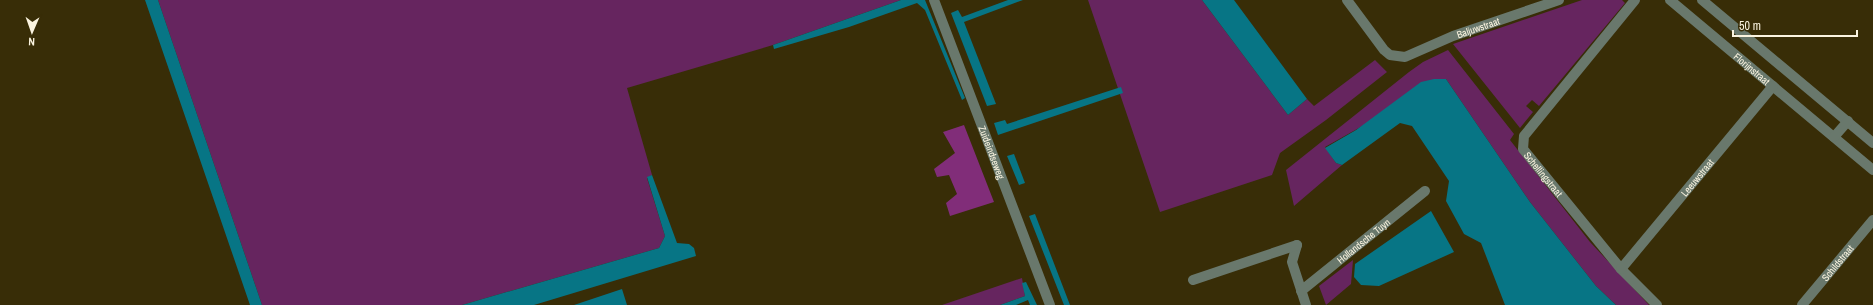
<svg xmlns="http://www.w3.org/2000/svg" width="1873" height="305" font-family="'Archivo Narrow',sans-serif">
<rect width="100%" height="100%" fill="#382d07"/>
<!-- green -->
<path fill="#66255f" d="M 158,0 L 901,0 L 773,45 L 627,88 L 652,175 L 647,178 L 665,236 L 659,248 L 462,305 L 262,305 Z
M 1088,0 L 1202,0 L 1288,115 L 1307,99 L 1314,106 L 1375,60 L 1387,72 L 1326,120 L 1280,153 L 1272,175 L 1160,212 Z
M 1582,0 L 1622,0 L 1625,3 L 1539,106 L 1532,100 L 1526,106 L 1533,112 L 1520,128 L 1453,44 Z
M 1448,50 L 1514,134 L 1510,140 L 1590,242 L 1649,305 L 1616,305 L 1596,286 L 1530,202 L 1446,79 L 1325,147 L 1336,163 L 1342,165 L 1294,206 L 1286,170 L 1409,72 L 1423,62 Z
M 1353,260 L 1351,284 L 1326,305 L 1319,286 Z
M 1022,278 L 1025,296 L 1000,305 L 942,305 Z"/>
<!-- forest -->
<path fill="#812d79" d="M 964,125 L 994,202 L 950,216 L 946,203 L 957,194 L 949,175 L 937,177 L 934,169 L 955,153 L 943,132 Z"/>
<!-- water -->
<path fill="#077585" d="M 145,0 L 158,0 L 262,305 L 250,305 Z
M 901,0 L 925,0 L 965,98 L 962,100 L 925,10 L 917,3 L 849,27 L 774,49 L 773,45 Z
M 1008,0 L 1023,0 L 964,22 L 996,104 L 987,106 L 951,13 L 958,10 L 962,17 Z
M 1202,0 L 1234,0 L 1307,99 L 1288,115 Z
M 1434,79 L 1446,79 L 1530,202 L 1596,286 L 1616,305 L 1505,305 L 1481,243 L 1464,234 L 1446,201 L 1449,181 L 1412,126 L 1400,123 L 1342,165 L 1336,163 L 1325,148 L 1356,130 L 1421,82 Z
M 1121,87 L 1123,93 L 998,135 L 994,123 L 1005,120 L 1007,124 Z
M 1014,154 L 1025,183 L 1019,185 L 1007,156 Z
M 652,175 L 677,243 L 689,244 L 694,248 L 696,256 L 534,305 L 462,305 L 659,248 L 665,236 L 647,177 Z
M 1431,211 L 1454,252 L 1379,286 L 1361,285 L 1354,277 L 1355,264 Z
M 1035,214 L 1070,305 L 1064,305 L 1029,216 Z
M 1026,282 L 1037,305 L 1030,305 L 1028,300 L 1016,305 L 1000,305 L 1025,296 L 1022,283 Z
M 622,289 L 627,305 L 574,305 Z"/>
<g fill="none" stroke-linecap="round" stroke-linejoin="round">
<!-- minor -->
<g stroke="#69786c" stroke-width="10">
<path id="s1" d="M 1347,0 L 1384,50 L 1390,55 L 1405,57 L 1453,36 L 1559,0"/>
<path id="s2" d="M 1635,0 L 1524,136 L 1523,149 L 1621,269 L 1657,305"/>
<path id="s3" d="M 1670,0 L 1873,170"/>
<path d="M 1702,0 L 1873,143"/>
<path d="M 1834,137 L 1848,121"/>
<path d="M 1297,245 L 1292,262 L 1306,305"/>
<path id="s4" d="M 1621,269 L 1773,86"/>
<path d="M 1193,280 L 1297,245"/>
<path id="s5" d="M 1301,291 L 1425,191"/>
<path id="s6" d="M 1802,305 L 1873,220"/>
</g>
<!-- tertiary -->
<path stroke="#69786c" stroke-width="10" id="s7" d="M 934,0 L 1050,305"/>
</g>
<g text-anchor="middle" stroke-width="3" stroke-linejoin="round" paint-order="stroke">
<!-- street labels -->
<g font-size="10" fill="#fbf4e0" stroke="#382d07">
<text dy="4" stroke="none"><textPath href="#s1" startOffset="164">Baljuwstraat</textPath></text>
<text dy="4" stroke="none"><textPath href="#s3" startOffset="107">Florijnstraat</textPath></text>
<text dy="4" stroke="none"><textPath href="#s7" startOffset="163">Zuideindseweg</textPath></text>
<text dy="4" stroke="none"><textPath href="#s2" startOffset="221">Schellingstraat</textPath></text>
<text dy="4" stroke="none"><textPath href="#s4" startOffset="119">Leeuwstraat</textPath></text>
<text dy="4" stroke="none"><textPath href="#s5" startOffset="80">Hollandsche Tuyn</textPath></text>
<text dy="4" stroke="none"><textPath href="#s6" startOffset="55">Schildstraat</textPath></text>
</g>
</g>
<!-- north arrow -->
<g transform="translate(32 32) rotate(182)" stroke="#382d07" stroke-width="3" paint-order="stroke">
<path d="M0-3L7 15L0 10L-7 15Z" fill="#fbf4e0"/>
<text y="-6" font-size="11" font-weight="bold" text-anchor="middle" fill="#fbf4e0">N</text>
</g>
<!-- scale -->
<path d="M1733 30v6h124v-6" fill="none" stroke="#fbf4e0" stroke-width="2"/>
<text x="1739" y="30" font-size="12" fill="#fbf4e0" stroke="#382d07" stroke-width="3" paint-order="stroke">50 m</text>
</svg>
